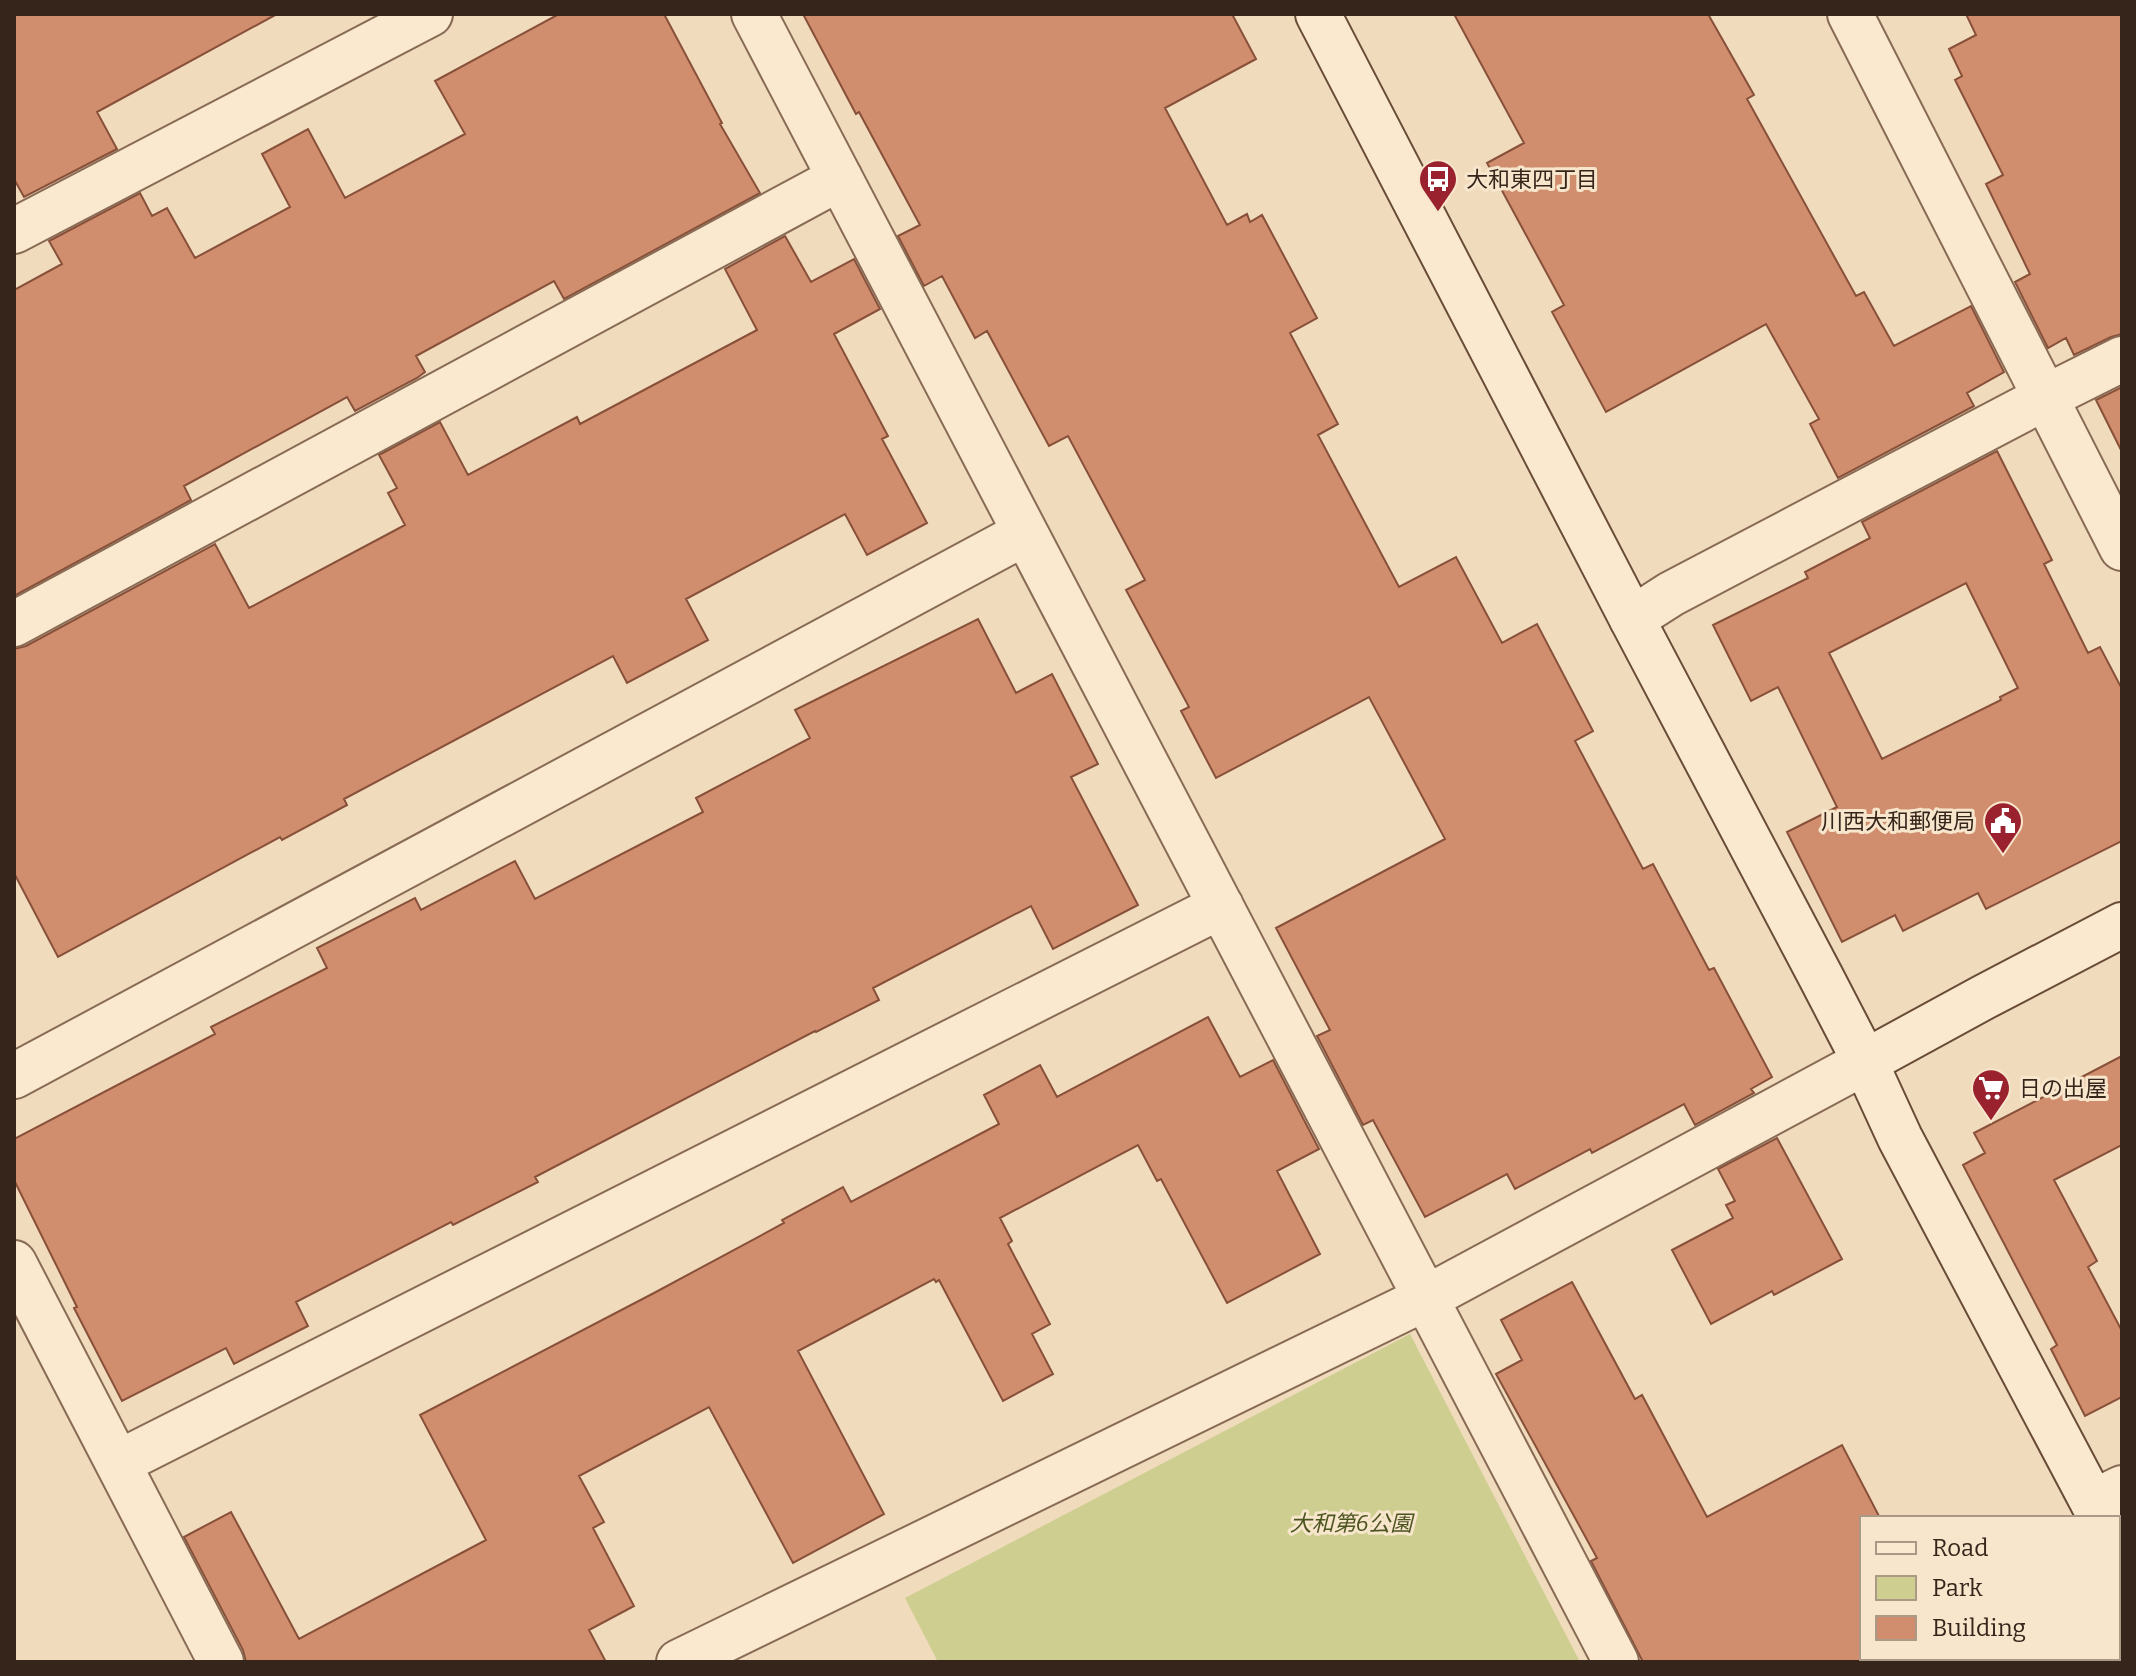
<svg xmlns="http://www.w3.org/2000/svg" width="2136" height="1676" font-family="Bitter,'Noto Sans JP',serif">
<rect width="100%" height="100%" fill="#f0dbbc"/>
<!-- green -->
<path fill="#cdce90" d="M 1410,1334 L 1579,1660 L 1574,1662 L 938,1662 L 905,1598 Z"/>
<!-- building -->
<path fill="#d08e6f" stroke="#885039" stroke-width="2" fill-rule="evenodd" d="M 14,14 L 277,14 L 97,112 L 117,149 L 24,197 L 14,179 Z
M 559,14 L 664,14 L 722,123 L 720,124 L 760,193 L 564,299 L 554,281 L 416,356 L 425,372 L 417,378 L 355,411 L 347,397 L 184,486 L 191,500 L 14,596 L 14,290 L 62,264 L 49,241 L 140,193 L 152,216 L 167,208 L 195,258 L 290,207 L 262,154 L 308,129 L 345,198 L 465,134 L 435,81 Z
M 803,14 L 1232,14 L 1256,59 L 1165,108 L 1227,225 L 1247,214 L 1250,222 L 1262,215 L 1317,318 L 1290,333 L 1338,424 L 1318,435 L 1399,587 L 1456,557 L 1502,643 L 1537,624 L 1593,731 L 1575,741 L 1643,869 L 1653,864 L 1709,970 L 1714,968 L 1772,1077 L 1751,1089 L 1754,1093 L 1695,1125 L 1684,1104 L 1592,1153 L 1590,1149 L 1515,1189 L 1507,1174 L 1425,1217 L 1373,1120 L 1363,1125 L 1317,1036 L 1330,1030 L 1276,928 L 1445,839 L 1369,697 L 1216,778 L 1181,711 L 1189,707 L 1126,590 L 1145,580 L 1068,436 L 1049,446 L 987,331 L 975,338 L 942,276 L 924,286 L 898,236 L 920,225 L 859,112 L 856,114 Z
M 1454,14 L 1708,14 L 1754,95 L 1747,99 L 1856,296 L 1864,292 L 1894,346 L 1971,306 L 2004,372 L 1967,393 L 1974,406 L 1838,478 L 1810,424 L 1819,419 L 1766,324 L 1606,412 L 1552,312 L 1564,305 L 1487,163 L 1524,143 Z
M 1966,14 L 2122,14 L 2122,334 L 2111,337 L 2074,355 L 2066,338 L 2048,348 L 2015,282 L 2030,274 L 1986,184 L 2003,175 L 1955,80 L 1962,76 L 1949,49 L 1976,35 Z
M 785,236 L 811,282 L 854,259 L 880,309 L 834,334 L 888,436 L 882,439 L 927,523 L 867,555 L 845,514 L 686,599 L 708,640 L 627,683 L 613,656 L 344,799 L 347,805 L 282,840 L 280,837 L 58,957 L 14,873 L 14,649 L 26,646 L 215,544 L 249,608 L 405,525 L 388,493 L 397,488 L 379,455 L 440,422 L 468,475 L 577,417 L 580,424 L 757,330 L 725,269 Z
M 2122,387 L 2122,452 L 2096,400 Z
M 1997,451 L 2052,560 L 2044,564 L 2088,653 L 2100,647 L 2122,689 L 2122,841 L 1986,909 L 1978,893 L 1903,931 L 1895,915 L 1842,942 L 1787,832 L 1837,807 L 1778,687 L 1751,701 L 1713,625 L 1808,578 L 1805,572 L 1870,538 L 1862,522 ZM 1966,583 L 2018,688 L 2000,697 L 2001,700 L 1882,759 L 1829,653 Z
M 978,619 L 1016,693 L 1052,674 L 1098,764 L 1071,777 L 1138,905 L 1053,949 L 1031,906 L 873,988 L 879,1000 L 816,1032 L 815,1031 L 535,1177 L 538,1182 L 453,1225 L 451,1222 L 296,1302 L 308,1326 L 234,1364 L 226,1348 L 122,1401 L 74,1308 L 77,1307 L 14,1180 L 14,1139 L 215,1034 L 211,1027 L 327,968 L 317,948 L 415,898 L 421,910 L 515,861 L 535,899 L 703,812 L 696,798 L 810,738 L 795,710 Z
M 1208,1017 L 1240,1077 L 1273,1060 L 1319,1149 L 1277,1171 L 1320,1254 L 1227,1303 L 1161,1179 L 1157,1181 L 1138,1145 L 1000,1218 L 1012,1241 L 1008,1244 L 1050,1324 L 1032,1334 L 1053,1374 L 1003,1401 L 939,1280 L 936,1282 L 934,1279 L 798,1351 L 884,1514 L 793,1563 L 709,1407 L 579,1476 L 604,1522 L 593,1528 L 634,1606 L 589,1630 L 606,1662 L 246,1662 L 243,1650 L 184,1537 L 231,1512 L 299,1639 L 486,1540 L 420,1415 L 654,1293 L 784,1223 L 782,1220 L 843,1187 L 851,1202 L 999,1124 L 984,1095 L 1040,1065 L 1057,1097 Z
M 2122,1056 L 2122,1145 L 2054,1180 L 2097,1261 L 2088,1267 L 2122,1331 L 2122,1397 L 2085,1416 L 2051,1349 L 2057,1345 L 1963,1165 L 1985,1153 L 1974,1133 Z
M 1777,1138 L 1842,1259 L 1774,1295 L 1772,1291 L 1711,1324 L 1672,1250 L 1733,1218 L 1726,1205 L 1735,1201 L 1718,1169 Z
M 1572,1282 L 1635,1399 L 1642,1395 L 1707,1517 L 1842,1445 L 1880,1518 L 1862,1518 L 1862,1662 L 1643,1662 L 1591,1561 L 1597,1558 L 1496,1374 L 1522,1360 L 1501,1320 Z"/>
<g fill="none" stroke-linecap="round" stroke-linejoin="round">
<defs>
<path id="street" d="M 754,14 L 1616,1662
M 1850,14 L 2122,548
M 14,231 L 430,14
M 1632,619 L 1671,594 L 2046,397 L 2122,359
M 14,624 L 840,178
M 14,1076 L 1025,533
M 14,1263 L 221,1662
M 118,1463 L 1221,906
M 2093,1502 L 2122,1488
M 679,1662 L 1426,1298 L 1865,1062"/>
<path id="secondary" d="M 1318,14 L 1632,619 L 1821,977 L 1865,1062 L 1900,1138 L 2101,1518
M 1865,1062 L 1984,997 L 2122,925
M 2118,1553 L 2122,1560"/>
</defs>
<!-- street casing -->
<use href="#street" stroke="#886b55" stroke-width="48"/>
<!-- secondary casing -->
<use href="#secondary" stroke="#694c38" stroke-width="48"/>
<!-- street -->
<use href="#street" stroke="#fbe9cf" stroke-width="44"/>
<!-- secondary -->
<use href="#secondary" stroke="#fbe9cf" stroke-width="44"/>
</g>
<!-- icons -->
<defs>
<symbol id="bus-pin" viewBox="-11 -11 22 30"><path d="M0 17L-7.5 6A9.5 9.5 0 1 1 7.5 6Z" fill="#9a222f" stroke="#f7e6cc"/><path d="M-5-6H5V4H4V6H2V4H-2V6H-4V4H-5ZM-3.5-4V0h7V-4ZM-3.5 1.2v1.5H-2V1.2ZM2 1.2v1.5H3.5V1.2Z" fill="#fff"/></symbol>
<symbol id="civic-pin" viewBox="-11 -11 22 30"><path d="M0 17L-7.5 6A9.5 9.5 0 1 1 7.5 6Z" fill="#9a222f" stroke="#f7e6cc"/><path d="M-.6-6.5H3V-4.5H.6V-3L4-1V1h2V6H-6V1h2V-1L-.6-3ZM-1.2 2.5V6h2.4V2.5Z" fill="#fff"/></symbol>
<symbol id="supermarket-pin" viewBox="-11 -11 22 30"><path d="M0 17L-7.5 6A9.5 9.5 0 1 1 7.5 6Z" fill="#9a222f" stroke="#f7e6cc"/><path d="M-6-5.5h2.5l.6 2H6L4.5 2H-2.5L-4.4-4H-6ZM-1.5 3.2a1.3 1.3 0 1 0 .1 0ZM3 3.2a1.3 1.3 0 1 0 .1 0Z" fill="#fff"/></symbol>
</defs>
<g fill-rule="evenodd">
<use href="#bus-pin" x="1416" y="157" width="44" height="60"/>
<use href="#civic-pin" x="1981" y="799" width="44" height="60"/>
<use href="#supermarket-pin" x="1969" y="1066" width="44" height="60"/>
</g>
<g text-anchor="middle" stroke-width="6" stroke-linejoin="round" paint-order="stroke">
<!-- poi labels -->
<g font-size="22" fill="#36251a" stroke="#f7e6cc" text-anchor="start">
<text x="1466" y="187">大和東四丁目</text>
<text x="1975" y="829" text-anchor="end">川西大和郵便局</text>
<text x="2019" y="1096">日の出屋</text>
</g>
<!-- park labels -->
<g font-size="22" font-style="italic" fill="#4c5420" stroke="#f7e6cc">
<text x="1351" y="1531">大和第6公園</text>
</g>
</g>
<!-- border -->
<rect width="2136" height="1676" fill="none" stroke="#36251a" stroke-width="32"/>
<!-- legend -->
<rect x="1860" y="1516" width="260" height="144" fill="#f7e6cc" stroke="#aa9985" stroke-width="2"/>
<rect x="1876" y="1542" width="40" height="12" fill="#fbe9cf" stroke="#aa9985" stroke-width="2"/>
<text x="1932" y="1556" font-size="24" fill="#36251a">Road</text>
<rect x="1876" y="1576" width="40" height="24" fill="#cdce90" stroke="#aa9985" stroke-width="2"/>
<text x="1932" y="1596" font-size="24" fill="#36251a">Park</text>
<rect x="1876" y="1616" width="40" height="24" fill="#d08e6f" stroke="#aa9985" stroke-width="2"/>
<text x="1932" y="1636" font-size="24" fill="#36251a">Building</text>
</svg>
